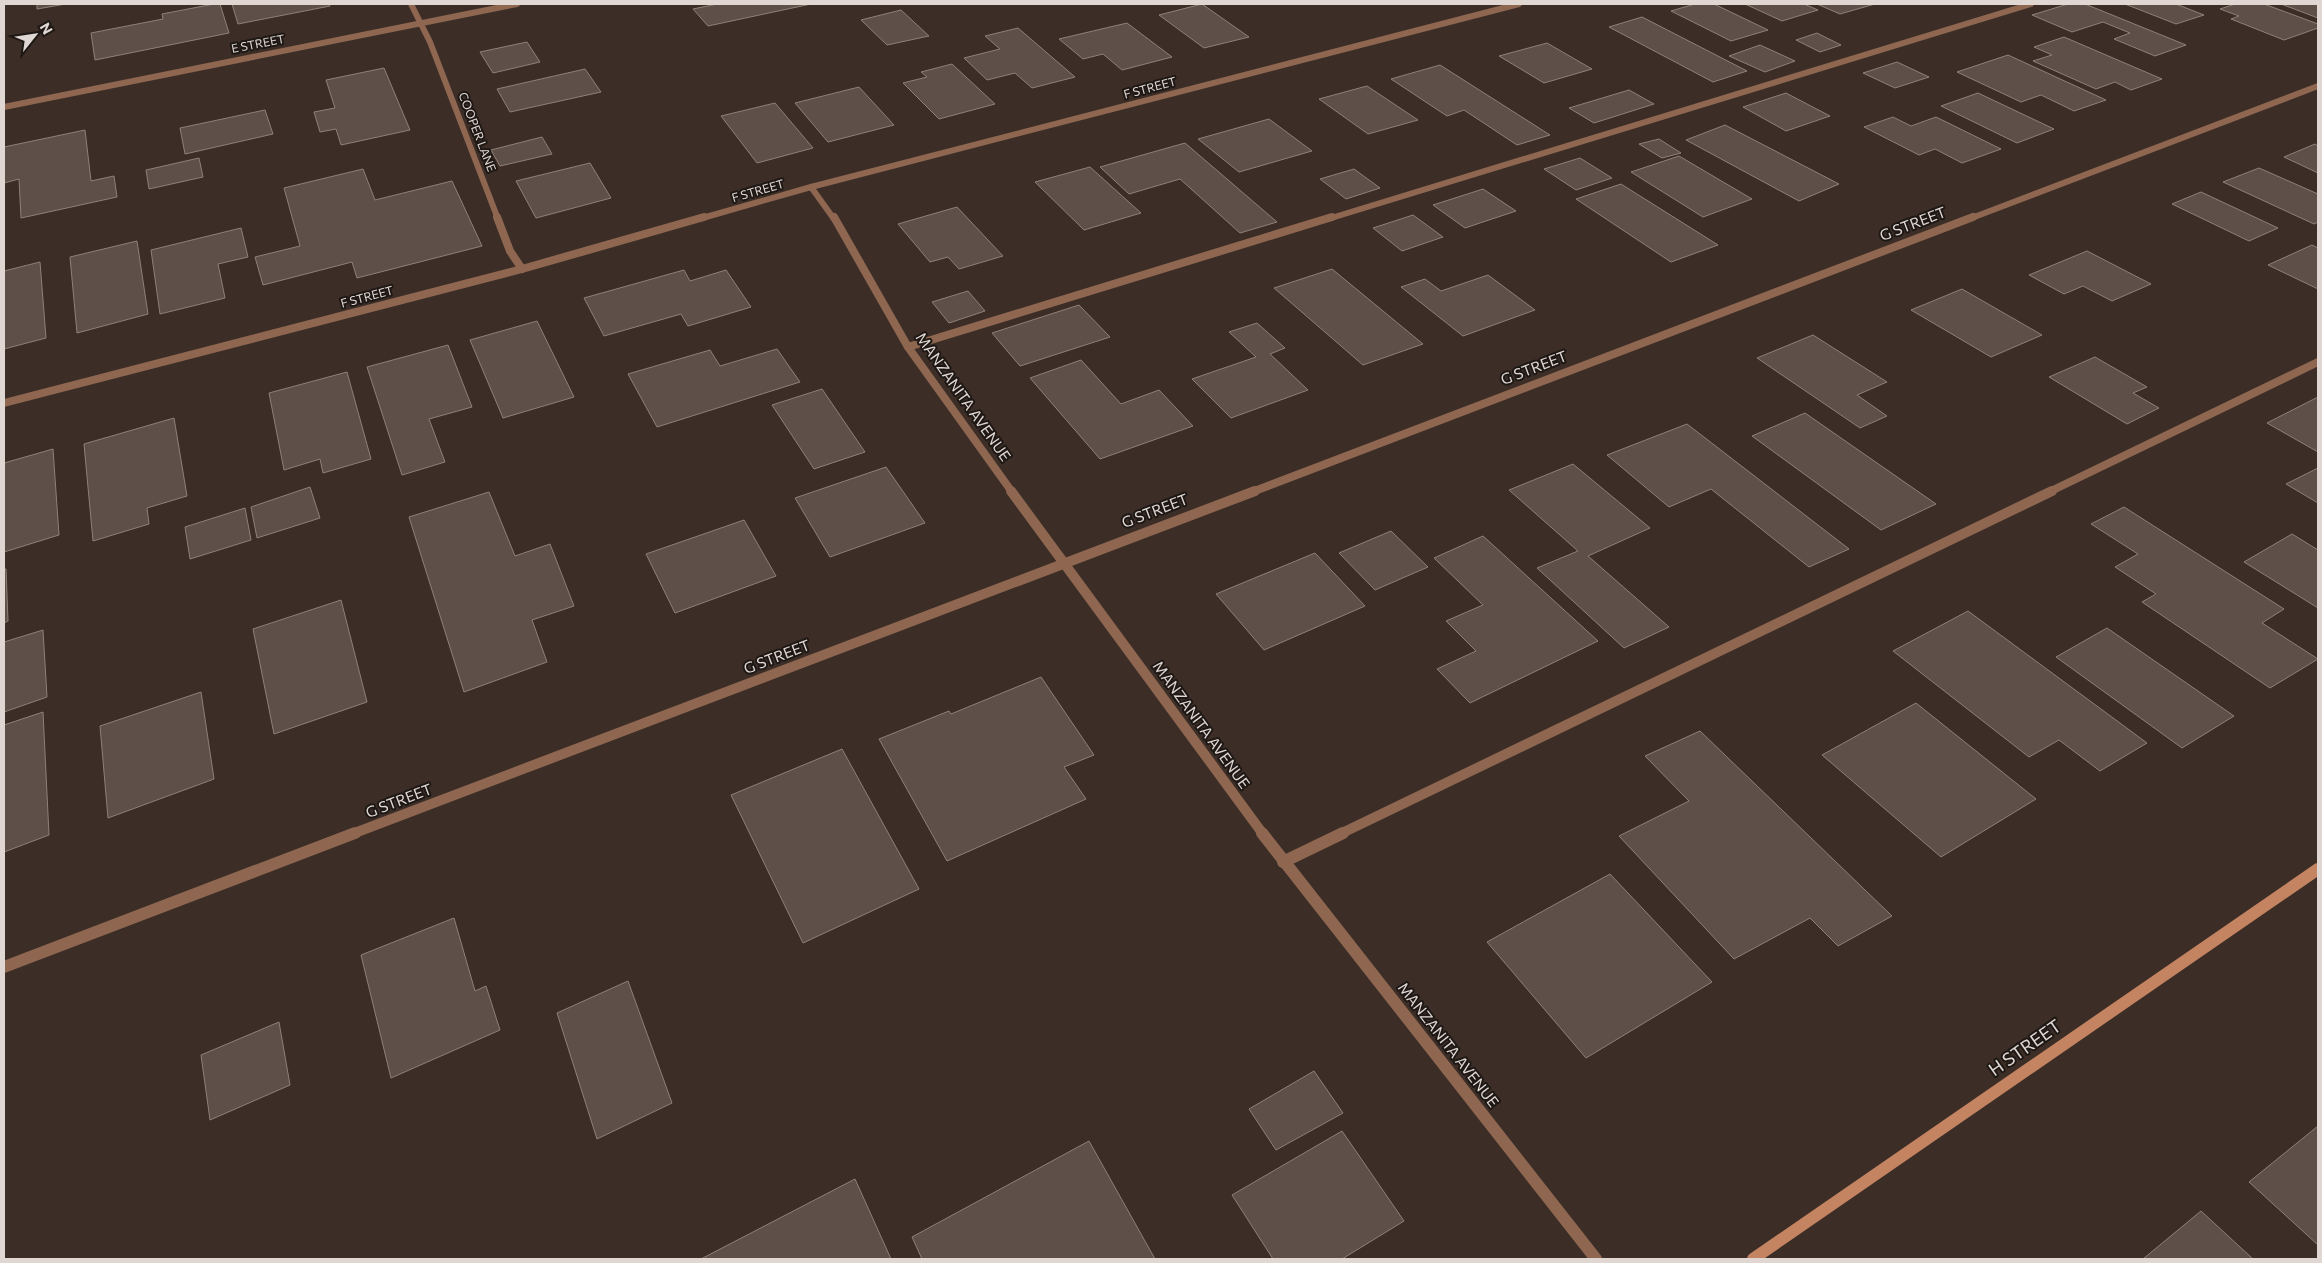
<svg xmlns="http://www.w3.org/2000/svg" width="2322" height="1263" font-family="Commissioner,sans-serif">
<rect width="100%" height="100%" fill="#3c2e27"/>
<!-- building -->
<path fill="#5e4f48" stroke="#908077" d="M 37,4 L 66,4 L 37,9 Z
M 214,4 L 220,4 L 229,33 L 95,60 L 91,33 L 163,19 L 162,14 Z
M 232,4 L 329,4 L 330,6 L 238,24 Z
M 717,4 L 811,4 L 708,26 L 693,9 Z
M 1202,4 L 1249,37 L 1204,48 L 1159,15 Z
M 1695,4 L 1714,4 L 1768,30 L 1731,41 L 1671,11 Z
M 1745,4 L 1804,4 L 1818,10 L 1782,21 Z
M 1817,4 L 1875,4 L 1840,14 Z
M 2068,4 L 2085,4 L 2186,45 L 2155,56 L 2114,39 L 2130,33 L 2103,22 L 2072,32 L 2032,15 Z
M 2125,4 L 2176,4 L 2204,15 L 2176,24 Z
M 2235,4 L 2264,4 L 2318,24 L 2318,28 L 2284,40 L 2231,19 L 2239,16 L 2220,9 Z
M 2281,4 L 2318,4 L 2318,18 Z
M 901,10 L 929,36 L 887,45 L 861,20 Z
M 1642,17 L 1747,71 L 1713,82 L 1609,27 Z
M 1127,23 L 1172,57 L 1122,70 L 1103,54 L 1083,59 L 1059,39 Z
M 1018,28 L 1075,77 L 1032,88 L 1015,73 L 987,80 L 964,58 L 1000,49 L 985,36 Z
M 1817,33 L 1841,45 L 1820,52 L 1796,40 Z
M 2064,37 L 2162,79 L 2131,90 L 2115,82 L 2096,89 L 2033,61 L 2052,55 L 2034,47 Z
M 527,42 L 540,62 L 493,73 L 480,52 Z
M 1547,43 L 1592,69 L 1544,83 L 1499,56 Z
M 1760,45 L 1795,61 L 1765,72 L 1729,56 Z
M 2008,55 L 2106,100 L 2074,111 L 2041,95 L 2021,102 L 1957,72 Z
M 1897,62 L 1929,77 L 1895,88 L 1863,73 Z
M 952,64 L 995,104 L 939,119 L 903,83 L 927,77 L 921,72 Z
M 1440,65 L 1550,135 L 1517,145 L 1464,110 L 1447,116 L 1391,79 Z
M 384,68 L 410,130 L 341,145 L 336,129 L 320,132 L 314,112 L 335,108 L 326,80 Z
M 585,69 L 601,92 L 510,112 L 497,89 Z
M 1367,86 L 1418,120 L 1368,134 L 1319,99 Z
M 859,87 L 894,125 L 828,142 L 795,103 Z
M 1629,90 L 1654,104 L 1594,123 L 1569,108 Z
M 1786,93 L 1830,116 L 1786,131 L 1743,107 Z
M 1978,93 L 2054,129 L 2017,143 L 1941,106 Z
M 775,103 L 813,148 L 757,163 L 721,116 Z
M 265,110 L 273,134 L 185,154 L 180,128 Z
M 1893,117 L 1911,126 L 1936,117 L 2001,149 L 1962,163 L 1935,149 L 1919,155 L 1864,127 Z
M 1269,119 L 1312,151 L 1239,172 L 1198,139 Z
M 1725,125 L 1839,184 L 1799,201 L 1686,140 Z
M 85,130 L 91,181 L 114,176 L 117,197 L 21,218 L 19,179 L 4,183 L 4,147 Z
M 542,137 L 552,154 L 500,166 L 491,150 Z
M 1659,139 L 1681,153 L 1662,158 L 1639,144 Z
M 1185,143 L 1277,222 L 1240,233 L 1180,179 L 1129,194 L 1100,167 Z
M 2315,144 L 2318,146 L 2318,173 L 2284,157 Z
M 1679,156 L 1752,199 L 1703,217 L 1631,172 Z
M 199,158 L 203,177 L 149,189 L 146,170 Z
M 1580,158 L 1612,178 L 1576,190 L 1544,169 Z
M 590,163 L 611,198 L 536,218 L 516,181 Z
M 1090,167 L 1141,213 L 1084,230 L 1035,182 Z
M 2259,168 L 2318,194 L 2318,222 L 2314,224 L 2223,182 Z
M 363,169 L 375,200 L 452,181 L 482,246 L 357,278 L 352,262 L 263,285 L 255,257 L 300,246 L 284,188 Z
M 1354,169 L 1380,188 L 1346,199 L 1320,179 Z
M 1621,184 L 1718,245 L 1671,262 L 1576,199 Z
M 1483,189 L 1516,211 L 1465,228 L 1433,205 Z
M 2201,192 L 2278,228 L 2249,241 L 2172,204 Z
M 957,207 L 1003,256 L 959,269 L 948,257 L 930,262 L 898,224 Z
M 1413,215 L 1443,237 L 1402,251 L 1373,228 Z
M 241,228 L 248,257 L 218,264 L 225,298 L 160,314 L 151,250 Z
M 137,241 L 148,314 L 77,333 L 70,257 Z
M 2312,245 L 2318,248 L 2318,289 L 2268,265 Z
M 2087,251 L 2151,284 L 2112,301 L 2083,286 L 2064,294 L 2029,275 Z
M 40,262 L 46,338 L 4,349 L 4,271 Z
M 1332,269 L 1423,344 L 1363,365 L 1274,288 Z
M 684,270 L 690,281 L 726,270 L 751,307 L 688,326 L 681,314 L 604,336 L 584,298 Z
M 1488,275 L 1535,310 L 1463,336 L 1401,287 L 1425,279 L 1441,291 Z
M 1962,289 L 2042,335 L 1991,357 L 1911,310 Z
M 968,291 L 985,311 L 949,323 L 932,302 Z
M 1079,305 L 1110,337 L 1020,366 L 992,333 Z
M 537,321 L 574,397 L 503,418 L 470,340 Z
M 1257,323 L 1285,348 L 1270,354 L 1308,390 L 1231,418 L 1192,379 L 1256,357 L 1229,332 Z
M 1813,335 L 1887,382 L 1857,395 L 1887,416 L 1860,428 L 1757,358 Z
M 448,345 L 472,407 L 429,419 L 445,462 L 402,475 L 367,367 Z
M 777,349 L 800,382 L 657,427 L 628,374 L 710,350 L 720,366 Z
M 2095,357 L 2147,387 L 2133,393 L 2159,408 L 2127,424 L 2049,377 Z
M 1081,360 L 1121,404 L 1159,390 L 1193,426 L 1100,459 L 1030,378 Z
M 347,372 L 371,459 L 323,473 L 320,459 L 284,470 L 269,393 Z
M 822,389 L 865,452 L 814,469 L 772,405 Z
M 2318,397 L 2318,452 L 2267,423 Z
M 1805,413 L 1936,504 L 1881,530 L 1752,436 Z
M 174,418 L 187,496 L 147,508 L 149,524 L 93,541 L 84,444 Z
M 1687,424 L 1849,549 L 1809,567 L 1711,489 L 1669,507 L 1607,455 Z
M 53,449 L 59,535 L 4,552 L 4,463 Z
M 1573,464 L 1650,528 L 1588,556 L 1669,627 L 1624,648 L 1537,568 L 1578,551 L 1509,490 Z
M 886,467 L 925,523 L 830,557 L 795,498 Z
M 2318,468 L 2318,503 L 2286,484 Z
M 310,487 L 320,518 L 257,538 L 251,507 Z
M 489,492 L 515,556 L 550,544 L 574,606 L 532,620 L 547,662 L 464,692 L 409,517 Z
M 2124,507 L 2284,609 L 2262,623 L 2318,659 L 2270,688 L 2142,602 L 2156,594 L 2115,567 L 2138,554 L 2091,524 Z
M 245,508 L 251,540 L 190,559 L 185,527 Z
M 744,520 L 776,576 L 675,613 L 646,554 Z
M 1391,531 L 1428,567 L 1375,590 L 1339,553 Z
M 2292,534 L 2318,550 L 2318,608 L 2244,562 Z
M 1483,536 L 1598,641 L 1470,703 L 1437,669 L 1476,651 L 1446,621 L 1483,605 L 1434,558 Z
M 1315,553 L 1365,606 L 1264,650 L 1216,594 Z
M 4,569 L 6,569 L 8,621 L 4,623 Z
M 341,600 L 367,702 L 274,734 L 253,629 Z
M 1968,611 L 2147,743 L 2100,771 L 2059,740 L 2029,757 L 1893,651 Z
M 2107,628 L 2234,716 L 2182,748 L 2056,657 Z
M 43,630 L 47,697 L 4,712 L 4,642 Z
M 1041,677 L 1094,755 L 1064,767 L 1086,799 L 947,861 L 879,739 L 949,711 L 951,714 Z
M 201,692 L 214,779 L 108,818 L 100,726 Z
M 1916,703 L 2036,799 L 1941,857 L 1822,755 Z
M 43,712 L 49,835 L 4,852 L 4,725 Z
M 1700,731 L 1892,916 L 1838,946 L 1810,918 L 1734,959 L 1619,836 L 1689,801 L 1645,756 Z
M 842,749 L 919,889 L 803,943 L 731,795 Z
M 1610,874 L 1712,982 L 1586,1058 L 1487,942 Z
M 454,918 L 475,991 L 486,986 L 500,1030 L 391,1078 L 361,955 Z
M 628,981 L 672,1103 L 597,1139 L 557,1013 Z
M 279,1022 L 290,1085 L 210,1120 L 201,1055 Z
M 1314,1071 L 1343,1113 L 1276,1150 L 1249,1109 Z
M 2318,1126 L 2318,1245 L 2249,1182 Z
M 1342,1131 L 1404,1221 L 1342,1259 L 1273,1259 L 1232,1195 Z
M 1089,1141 L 1155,1259 L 922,1259 L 912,1237 Z
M 855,1179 L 891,1259 L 701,1259 Z
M 2201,1211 L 2253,1259 L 2143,1259 Z"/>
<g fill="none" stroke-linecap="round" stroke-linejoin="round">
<!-- service-far3 -->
<path stroke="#8f6751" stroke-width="6" d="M 1328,219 L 2031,4"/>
<!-- service-far2 -->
<path stroke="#8f6751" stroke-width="8" d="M 908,347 L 1332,217
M 2049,492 L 2318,362"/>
<!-- service-far1 -->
<path stroke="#8f6751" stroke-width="10" d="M 1340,834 L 2052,491"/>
<!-- service -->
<path stroke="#8f6751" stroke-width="12" d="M 1283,862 L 1343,833"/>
<!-- minor-far1 -->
<path stroke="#8f6751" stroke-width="6" d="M 411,4 L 430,42 L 498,219"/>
<!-- minor -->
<path stroke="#8f6751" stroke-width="8" d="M 497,217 L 510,251 L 522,269"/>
<!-- tertiary-far3 -->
<path stroke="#8f6751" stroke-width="6" d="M 4,107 L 517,4
M 811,187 L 834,219
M 699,219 L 811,187 L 1519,4
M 1969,219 L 2318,86"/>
<!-- tertiary-far2 -->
<path stroke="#8f6751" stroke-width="8" d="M 834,217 L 908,347 L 1012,492
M 4,403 L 522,269 L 704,217
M 1252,492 L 1973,217"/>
<!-- tertiary-far1 -->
<path stroke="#8f6751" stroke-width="10" d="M 1011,491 L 1263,834
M 352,834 L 1255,491"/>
<!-- tertiary -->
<path stroke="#8f6751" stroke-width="12" d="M 1262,833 L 1596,1259
M 4,967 L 355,833"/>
<!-- secondary -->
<path stroke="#c48461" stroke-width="12" d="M 1753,1259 L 2318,869"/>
</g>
<g text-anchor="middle" stroke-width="4" stroke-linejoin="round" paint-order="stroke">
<!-- far-street labels -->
<g font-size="12" fill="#e0d7d3" stroke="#1e1815">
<text transform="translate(258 44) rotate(-11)" y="4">E STREET</text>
<text transform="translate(1150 88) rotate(-15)" y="4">F STREET</text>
<text transform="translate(477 132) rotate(69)" y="4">COOPER LANE</text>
<text transform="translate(758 191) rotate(-16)" y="4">F STREET</text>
<text transform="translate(367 297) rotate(-15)" y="4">F STREET</text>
</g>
<!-- street labels -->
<g font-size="15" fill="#e0d7d3" stroke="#1e1815">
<text transform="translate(1913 224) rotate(-21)" y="5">G STREET</text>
<text transform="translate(1534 368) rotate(-21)" y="5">G STREET</text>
<text transform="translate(963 397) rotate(55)" y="5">MANZANITA AVENUE</text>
<text transform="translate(1155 511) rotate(-21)" y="5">G STREET</text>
<text transform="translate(777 657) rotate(-21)" y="5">G STREET</text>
<text transform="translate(1201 725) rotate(54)" y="5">MANZANITA AVENUE</text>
<text transform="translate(399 801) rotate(-21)" y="5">G STREET</text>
<text transform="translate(1448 1045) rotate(52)" y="5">MANZANITA AVENUE</text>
</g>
<!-- near-street labels -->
<g font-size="18" fill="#e0d7d3" stroke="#1e1815">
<text transform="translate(2025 1048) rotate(-35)" y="6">H STREET</text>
</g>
</g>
<!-- border -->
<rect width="2322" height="1263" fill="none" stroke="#e0d7d3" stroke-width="10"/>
<!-- north arrow -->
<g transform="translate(35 35) rotate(60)" stroke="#1e1815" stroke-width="4" paint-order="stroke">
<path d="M0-4L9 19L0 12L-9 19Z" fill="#e0d7d3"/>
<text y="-8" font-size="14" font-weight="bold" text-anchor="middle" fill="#e0d7d3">N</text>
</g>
</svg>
